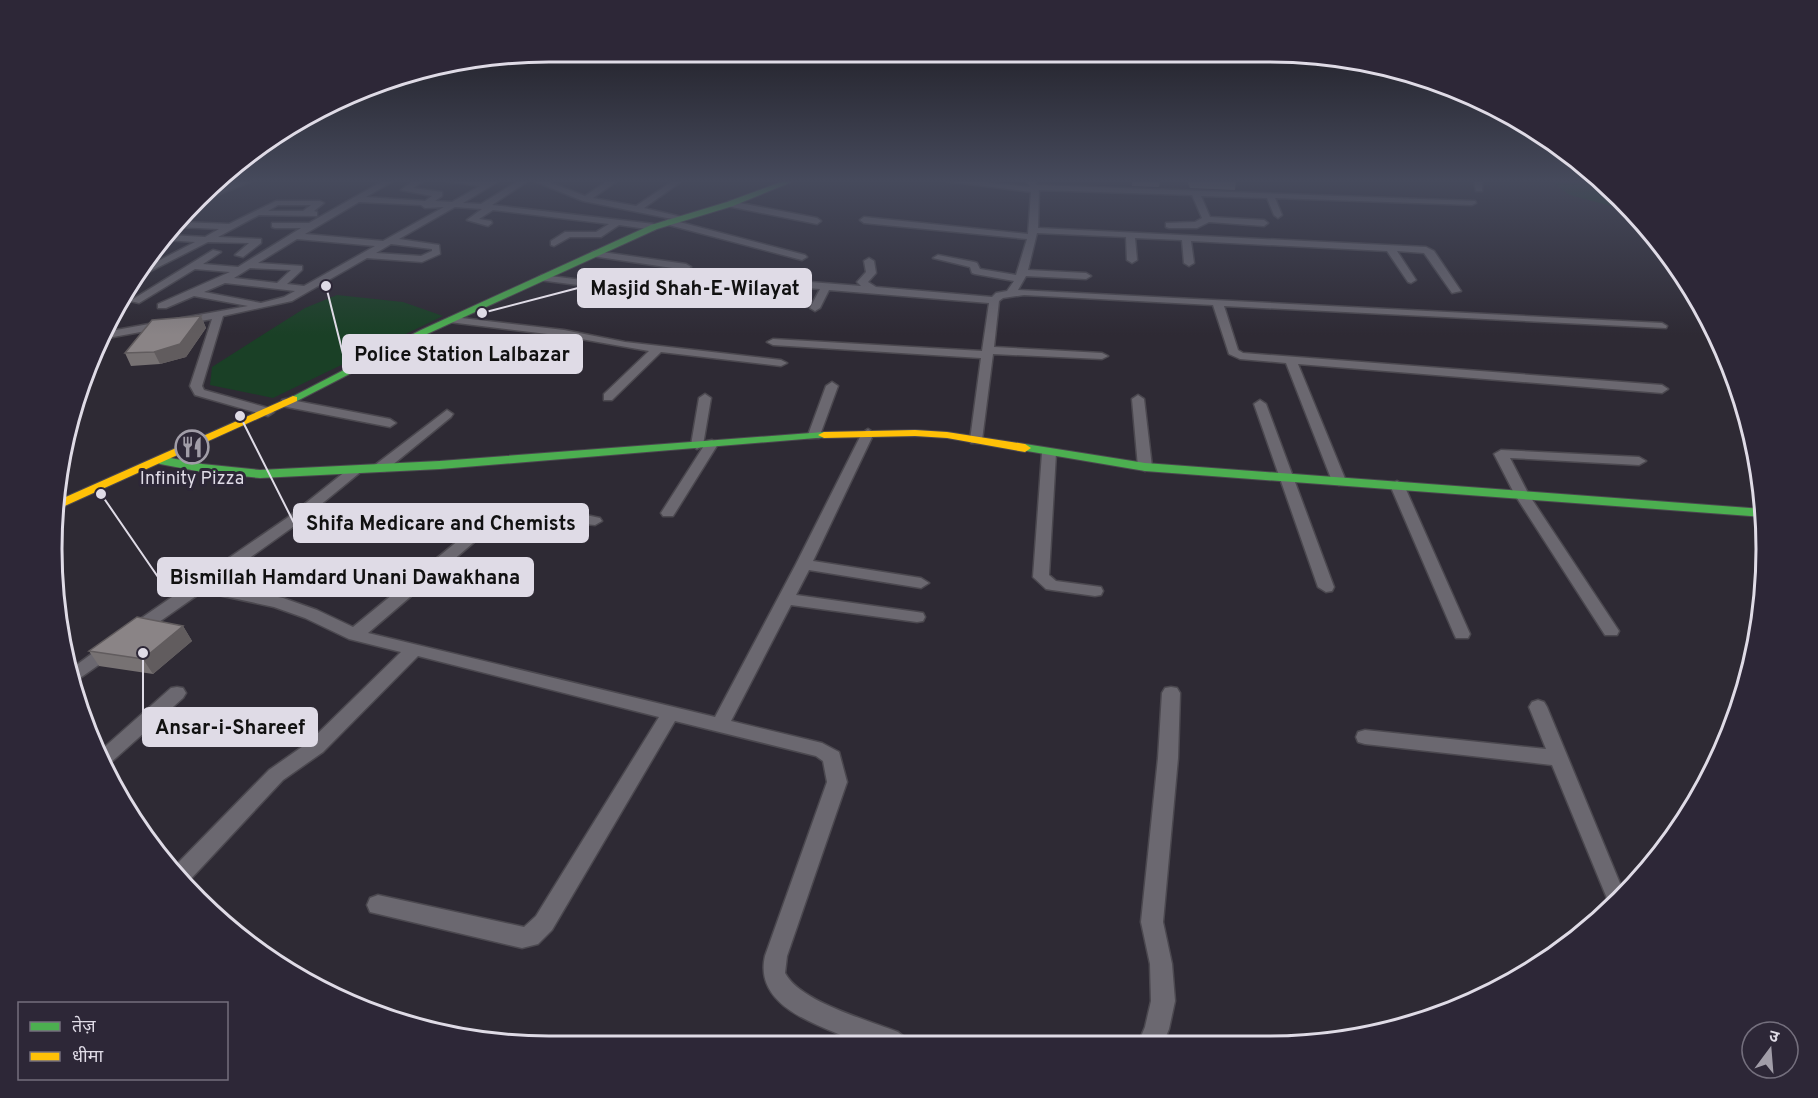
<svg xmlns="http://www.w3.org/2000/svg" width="1818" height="1098" font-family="Overpass,'Noto Sans Devanagari',sans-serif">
<rect width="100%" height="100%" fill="#2e2a34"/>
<!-- green -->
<path fill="#1a4026" d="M 1551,181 L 1602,181 L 1621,197 L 1634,212 L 1570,195 Z
M 337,295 L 403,302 L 443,316 L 273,398 L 210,385 L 212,367 L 305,308 Z"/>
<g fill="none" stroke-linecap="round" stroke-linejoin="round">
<defs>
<path id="street" d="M 234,181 L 252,181 L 202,201 L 209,194 Z
M 383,181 L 393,181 L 366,197 L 425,201 L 432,196 L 401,190 L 413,181 L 423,181 L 413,188 L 442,192 L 442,196 L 435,201 L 452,202 L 480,186 L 446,181 L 499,181 L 463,203 L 481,204 L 518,181 L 528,181 L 492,205 L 654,224 L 658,227 L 654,230 L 619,225 L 601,237 L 570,237 L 554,246 L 551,245 L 551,241 L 565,232 L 596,232 L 609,224 L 493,210 L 479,219 L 491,221 L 492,223 L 488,226 L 467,220 L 482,209 L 455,207 L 399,239 L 439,245 L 440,254 L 422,262 L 367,258 L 292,301 L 223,316 L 202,386 L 204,390 L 272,409 L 274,412 L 268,416 L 195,395 L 190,386 L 212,319 L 102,339 L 105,332 L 248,306 L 194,296 L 166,308 L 158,308 L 158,304 L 230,272 L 195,269 L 139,303 L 130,301 L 213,250 L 221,252 L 203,264 L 238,267 L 301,228 L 275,228 L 272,227 L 272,223 L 309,223 ZM 359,202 L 421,205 L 425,208 L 444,207 L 383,241 L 305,234 ZM 297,239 L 375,246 L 304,286 L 287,284 L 302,270 L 302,266 L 258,263 ZM 391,244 L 432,249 L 432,251 L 421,256 L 376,253 ZM 250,268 L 291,270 L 277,283 L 234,278 ZM 225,283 L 295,291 L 284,297 L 261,303 L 204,292 Z
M 534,181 L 546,181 L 585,196 L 607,181 L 617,181 L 593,198 L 636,206 L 673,181 L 682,181 L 644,208 L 686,218 L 682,221 L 583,201 Z
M 945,181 L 973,181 L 1030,187 L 1027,181 L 1035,181 L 1037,185 L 1475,201 L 1476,203 L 1472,205 L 1275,198 L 1282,215 L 1278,218 L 1274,215 L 1267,198 L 1201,196 L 1210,217 L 1264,220 L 1268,223 L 1264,226 L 1209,222 L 1197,228 L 1169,228 L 1166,227 L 1166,223 L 1195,222 L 1202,218 L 1192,195 L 1039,190 L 1038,228 L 1426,247 L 1434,251 L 1461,291 L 1452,293 L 1424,253 L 1397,251 L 1416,280 L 1411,283 L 1408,282 L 1387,251 L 1191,241 L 1194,263 L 1189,266 L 1184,263 L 1182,240 L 1135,238 L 1137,260 L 1132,263 L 1127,260 L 1126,237 L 1037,233 L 1028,270 L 1086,273 L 1091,276 L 1086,279 L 1026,276 L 1018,290 L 1662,323 L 1667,326 L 1666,328 L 1224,306 L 1238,350 L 1243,353 L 1662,385 L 1668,389 L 1662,393 L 1298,364 L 1346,481 L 1339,485 L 1332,481 L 1286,363 L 1240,359 L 1229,354 L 1213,305 L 1024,295 L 1003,298 L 999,301 L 994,347 L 1102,353 L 1108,356 L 1102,359 L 993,354 L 982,440 L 981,443 L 971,443 L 970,440 L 981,358 L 773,345 L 767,342 L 773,339 L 982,351 L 989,303 L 829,290 L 820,308 L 815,311 L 810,308 L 820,289 L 772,285 L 767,282 L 772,279 L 861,286 L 857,282 L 866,272 L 864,261 L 869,258 L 874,261 L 876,273 L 868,282 L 876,287 L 992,297 L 996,293 L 1007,291 L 1014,281 L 975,274 L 972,273 L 970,267 L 933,258 L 938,255 L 974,262 L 977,263 L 980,269 L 1016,275 L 1027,239 L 864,223 L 860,220 L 864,217 L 1028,234 L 1031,192 Z
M 1474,181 L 1482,181 L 1482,191 L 1476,191 Z
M 276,201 L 320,201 L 324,203 L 314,211 L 317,212 L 317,216 L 259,215 L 218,237 L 261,239 L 261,243 L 243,257 L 235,255 L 249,243 L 208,242 L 131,281 L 135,273 L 195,242 L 165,240 L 170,235 L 205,237 L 219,229 L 177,227 L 182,222 L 229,224 ZM 278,205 L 311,205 L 303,211 L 268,211 Z
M 730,201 L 817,218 L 821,221 L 817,224 L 727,206 L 726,204 Z
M 668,219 L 805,255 L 807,257 L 802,260 L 665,224 L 664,222 Z
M 595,251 L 686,264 L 691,267 L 686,270 L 592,256 L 592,252 Z
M 542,275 L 656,289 L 661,292 L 656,295 L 539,280 L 537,278 Z
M 453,317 L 564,330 L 625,342 L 781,360 L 787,363 L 781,366 L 661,352 L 612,400 L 604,400 L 604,394 L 649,351 L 564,336 L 449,322 L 449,318 Z
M 832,382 L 838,386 L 820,435 L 819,438 L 809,438 L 808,435 L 826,386 Z
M 705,394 L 711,398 L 703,445 L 697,449 L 691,445 L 699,398 Z
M 1138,395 L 1144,399 L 1152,467 L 1145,471 L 1138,467 L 1132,399 Z
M 286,399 L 390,419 L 396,423 L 390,427 L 282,406 L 282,400 Z
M 1260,400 L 1266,404 L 1334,587 L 1332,591 L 1326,592 L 1318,587 L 1254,404 Z
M 447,410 L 453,414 L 451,417 L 385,471 L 375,471 L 373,468 L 375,465 Z
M 868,429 L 874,433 L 813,561 L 921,578 L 929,583 L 921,588 L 809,570 L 796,595 L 917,612 L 923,613 L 925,617 L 923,621 L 917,622 L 791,605 L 731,721 L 822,743 L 839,752 L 847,782 L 787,956 L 785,973 C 800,1002 868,1020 898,1032 L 904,1037 L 907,1046 C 895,1046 882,1047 870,1046 C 859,1045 846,1037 836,1033 C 802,1019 755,1000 765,956 L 827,782 L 823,761 L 816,756 L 675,721 L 552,930 L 538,944 L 522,948 L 370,912 L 367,905 L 370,898 L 378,895 L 524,927 L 536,916 L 659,717 L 418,656 L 323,752 L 283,780 L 187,883 L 172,869 L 269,770 L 309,742 L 401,652 L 349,639 L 305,618 L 274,607 L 209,593 L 199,594 L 139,636 L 127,636 L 125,632 L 127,628 L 287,518 L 351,467 L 361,467 L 363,470 L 297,524 L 213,584 L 283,598 L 317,610 L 353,627 L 470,531 C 509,511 557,507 600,518 L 602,521 L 595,525 C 552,521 520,517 480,537 L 368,633 L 715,717 L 796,564 L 862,433 Z
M 712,440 L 718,444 L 675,513 L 673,516 L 663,516 L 661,513 L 707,441 Z
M 1049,449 L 1056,453 L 1049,575 L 1056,581 L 1101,587 L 1103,591 L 1101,595 L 1095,596 L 1052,590 L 1046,589 L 1033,577 L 1042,453 Z
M 1501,450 L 1639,457 L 1646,461 L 1639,465 L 1510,458 L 1529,495 L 1619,631 L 1617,635 L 1605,635 L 1515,495 L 1494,454 Z
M 1397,481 L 1404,485 L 1470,634 L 1468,638 L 1456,638 L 1454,634 L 1390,485 Z
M 111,642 L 117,644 L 119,648 L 117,652 L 73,683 L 71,669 L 105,644 Z
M 177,687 L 183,688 L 186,693 L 183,698 L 108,765 L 100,751 L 171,688 Z
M 1171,687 L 1177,688 L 1180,693 L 1178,758 L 1163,922 L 1172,964 L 1175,1001 L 1169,1029 L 1162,1046 L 1137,1046 L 1145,1027 L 1151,1001 L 1150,964 L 1141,922 L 1158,758 L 1162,693 L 1165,688 Z
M 1538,700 L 1544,702 L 1547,707 L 1624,893 L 1611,908 L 1552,765 L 1365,744 L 1358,742 L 1356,737 L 1358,732 L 1365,730 L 1546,749 L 1529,707 L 1532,702 Z"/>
<path id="fast" d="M 784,181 L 794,181 L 733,206 L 657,229 L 427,334 L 297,401 L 289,401 L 288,399 L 421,330 L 651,225 L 727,202 Z
M 824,432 L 830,435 L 828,437 L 440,469 L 260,478 L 202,472 L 160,464 L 154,460 L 160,456 L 202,464 L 260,470 L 440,461 Z
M 1025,444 L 1145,463 L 1763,509 L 1764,517 L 1145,471 L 1021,450 L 1019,448 Z"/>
<path id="slow" d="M 293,396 L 297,397 L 297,401 L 58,509 L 59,500 Z
M 915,430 L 947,432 L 1025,444 L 1031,448 L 1025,452 L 947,438 L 915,436 L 824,438 L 818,435 L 824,432 Z"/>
</defs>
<!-- street casing -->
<use href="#street" stroke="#4b484f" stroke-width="3"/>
<!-- fast casing -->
<use href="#fast" stroke="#4b484f" stroke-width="2"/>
<!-- slow casing -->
<use href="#slow" stroke="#4b484f" stroke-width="2"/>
<!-- street -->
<use href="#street" fill="#6b6870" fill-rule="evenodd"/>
<!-- fast -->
<use href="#fast" fill="#4caf50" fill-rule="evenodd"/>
<!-- slow -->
<use href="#slow" fill="#ffc107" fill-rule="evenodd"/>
</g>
<!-- wall -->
<path fill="#777273" d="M 1130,181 L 1160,181 L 1159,187 L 1132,186 L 1132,182 Z
M 1187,181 L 1236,181 L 1235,190 L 1190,188 Z
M 201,316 L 206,328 L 186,357 L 160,364 L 131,366 L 125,353 Z
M 183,626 L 192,641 L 153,674 L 99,666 L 89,651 Z"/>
<!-- shaded-wall -->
<path fill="#615c5e" d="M 201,316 L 206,328 L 186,357 L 160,364 L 154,352 Z
M 183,626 L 192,641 L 153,674 L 143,659 Z"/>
<!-- building -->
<path fill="#8a8486" stroke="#615c5e" stroke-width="1.5" d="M 201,316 L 180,344 L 154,352 L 125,353 L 152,320 Z
M 137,617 L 183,626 L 143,659 L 89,651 Z"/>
<!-- sky -->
<linearGradient id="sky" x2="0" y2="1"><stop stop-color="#19171d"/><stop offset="0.54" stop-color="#464a5c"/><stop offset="1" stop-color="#464a5c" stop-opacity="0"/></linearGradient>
<rect width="1818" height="335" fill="url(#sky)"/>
<!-- icons -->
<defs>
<symbol id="restaurant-ring" viewBox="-11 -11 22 22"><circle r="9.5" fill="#2d2737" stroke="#a19da8" stroke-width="1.5"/><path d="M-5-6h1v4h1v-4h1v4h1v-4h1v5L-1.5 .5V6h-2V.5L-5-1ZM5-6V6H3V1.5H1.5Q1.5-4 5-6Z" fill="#a19da8"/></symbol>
</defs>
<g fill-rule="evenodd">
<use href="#restaurant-ring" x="173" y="428" width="38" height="38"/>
</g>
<g text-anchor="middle" stroke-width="6" stroke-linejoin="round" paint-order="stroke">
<!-- poi labels -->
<g font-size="18" fill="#dfdbe6" stroke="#2d2737">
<text x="192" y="484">Infinity Pizza</text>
</g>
</g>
<!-- crop -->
<path d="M0 0H1818V1098H0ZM549 62H1269A487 487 0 0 1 1756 549V549A487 487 0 0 1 1269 1036H549A487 487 0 0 1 62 549V549A487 487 0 0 1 549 62Z" fill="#2d2737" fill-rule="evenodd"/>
<path fill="none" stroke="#dfdbe6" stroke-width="3" d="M549 62H1269A487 487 0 0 1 1756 549V549A487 487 0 0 1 1269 1036H549A487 487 0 0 1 62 549V549A487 487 0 0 1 549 62Z"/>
<!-- callouts -->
<path fill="none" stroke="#dfdbe6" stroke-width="2" d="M482 313L578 288M326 286L343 354M240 416L294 523M101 494L158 577M143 653L143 727"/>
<g fill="#dfdbe6" stroke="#2d2737" stroke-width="2">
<circle cx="482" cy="313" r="6"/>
<circle cx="326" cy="286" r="6"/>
<circle cx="240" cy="416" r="6"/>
<circle cx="101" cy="494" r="6"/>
<circle cx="143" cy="653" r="6"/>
</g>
<g fill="#dfdbe6" stroke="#dfdbe6" stroke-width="2">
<rect x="578" y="269" width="233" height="38" rx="6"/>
<rect x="343" y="335" width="239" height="38" rx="6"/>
<rect x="294" y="504" width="294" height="38" rx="6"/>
<rect x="158" y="558" width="375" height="38" rx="6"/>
<rect x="143" y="708" width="174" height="38" rx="6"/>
</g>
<g font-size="20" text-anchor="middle" font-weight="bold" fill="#111">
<text x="695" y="295">Masjid Shah-E-Wilayat</text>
<text x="462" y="361">Police Station Lalbazar</text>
<text x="441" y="530">Shifa Medicare and Chemists</text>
<text x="345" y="584">Bismillah Hamdard Unani Dawakhana</text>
<text x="230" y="734">Ansar-i-Shareef</text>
</g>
<!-- legend -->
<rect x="18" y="1002" width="210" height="78" fill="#2d2737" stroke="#746f7d" stroke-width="1.5"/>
<rect x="30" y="1022" width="30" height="9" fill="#4caf50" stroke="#746f7d" stroke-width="1.5"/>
<text x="72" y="1032" font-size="18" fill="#dfdbe6">तेज़</text>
<rect x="30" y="1052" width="30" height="9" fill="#ffc107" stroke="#746f7d" stroke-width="1.5"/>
<text x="72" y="1062" font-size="18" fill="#dfdbe6">धीमा</text>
<!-- north arrow -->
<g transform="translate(1770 1050) rotate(16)"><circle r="28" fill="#2d2737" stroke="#746f7d" stroke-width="1.5"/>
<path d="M0-4.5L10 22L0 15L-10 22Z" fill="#a19da8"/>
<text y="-9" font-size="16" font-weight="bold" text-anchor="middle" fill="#dfdbe6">उ</text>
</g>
</svg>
